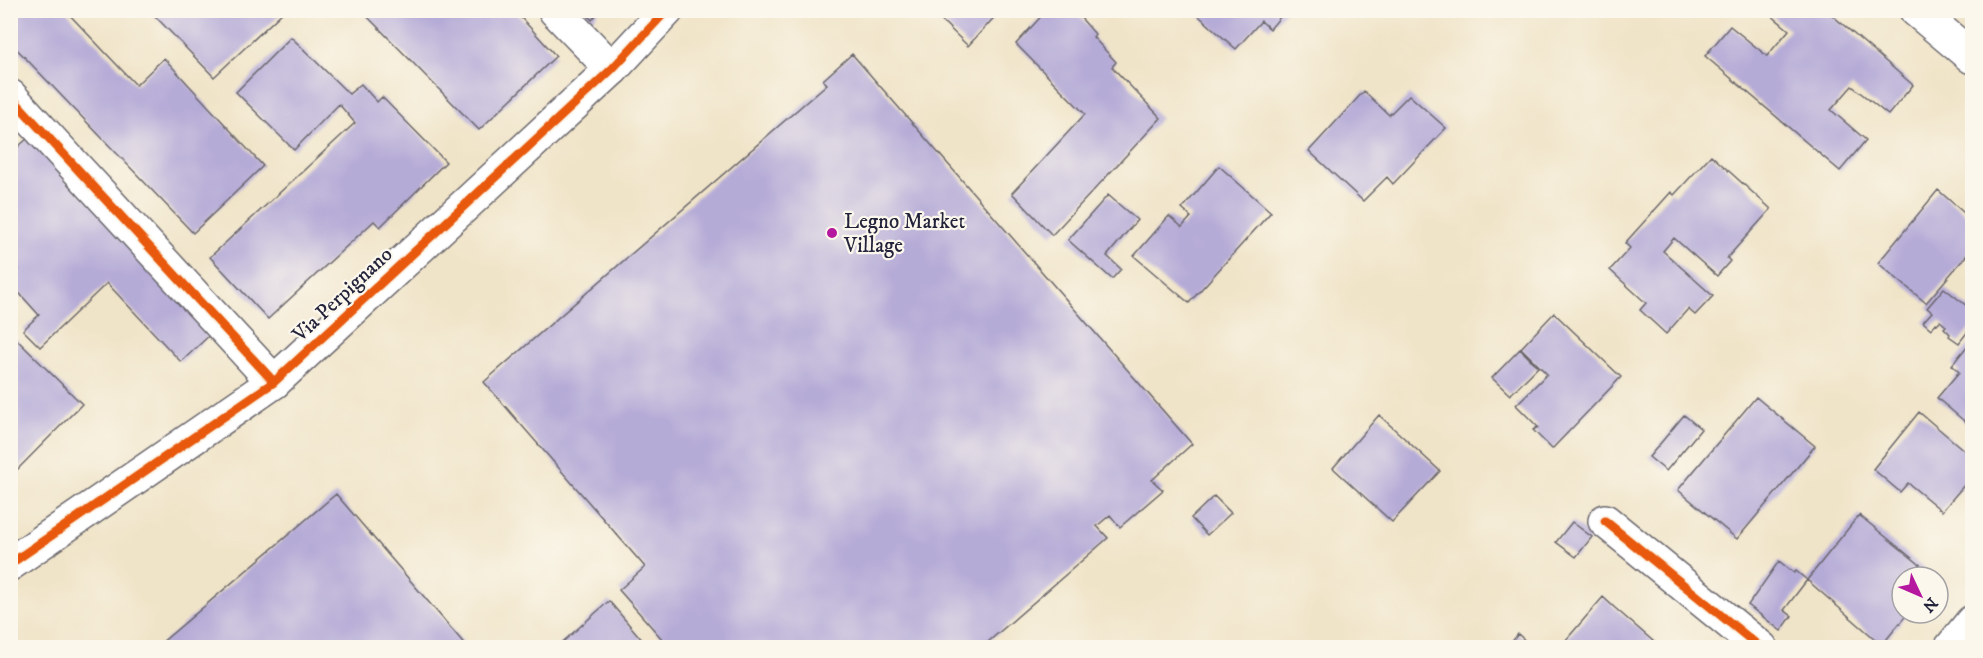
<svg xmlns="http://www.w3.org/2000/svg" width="1983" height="658" font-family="'IM FELL DW Pica',serif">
<rect width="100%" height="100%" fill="#fbf7ec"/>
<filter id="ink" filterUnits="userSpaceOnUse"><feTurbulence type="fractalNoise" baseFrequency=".0167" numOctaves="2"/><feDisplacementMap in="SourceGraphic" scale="12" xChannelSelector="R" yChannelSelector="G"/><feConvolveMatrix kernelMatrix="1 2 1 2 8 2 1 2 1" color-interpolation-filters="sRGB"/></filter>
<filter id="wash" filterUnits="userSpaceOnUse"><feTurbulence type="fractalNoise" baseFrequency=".008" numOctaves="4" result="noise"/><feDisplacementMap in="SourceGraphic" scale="24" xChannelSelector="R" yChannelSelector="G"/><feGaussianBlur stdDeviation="1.35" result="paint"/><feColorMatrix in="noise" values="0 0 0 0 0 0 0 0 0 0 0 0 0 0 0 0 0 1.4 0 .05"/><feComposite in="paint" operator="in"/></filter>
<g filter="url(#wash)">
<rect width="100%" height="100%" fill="#f0e4c8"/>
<g id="blocks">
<!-- building -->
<path fill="#b5abd7" d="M 10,10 L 65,10 L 136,85 L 164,58 L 263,166 L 193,233 L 10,42 Z
M 160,10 L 285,10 L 214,77 L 155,16 Z
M 361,10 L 514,10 L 556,56 L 479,130 Z
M 583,10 L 600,10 L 592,20 Z
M 931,10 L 1001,10 L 968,46 Z
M 1047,10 L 1074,10 L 1095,34 L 1093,37 L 1116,62 L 1112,67 L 1161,118 L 1052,235 L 1012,193 L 1085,114 L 1016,44 Z
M 1192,10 L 1286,10 L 1270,29 L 1261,21 L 1236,49 Z
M 1765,10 L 1826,10 L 1913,85 L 1888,115 L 1852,86 L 1831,110 L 1866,140 L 1840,171 L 1705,56 L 1730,26 L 1767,56 L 1789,30 Z
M 291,37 L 349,94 L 361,84 L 377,102 L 382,97 L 446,162 L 380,227 L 374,221 L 268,319 L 210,257 L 355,123 L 339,104 L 294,150 L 236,92 Z
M 852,54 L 1192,444 L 1152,480 L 1163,490 L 1120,527 L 1110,515 L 1097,526 L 1108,538 L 981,648 L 670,648 L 619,590 L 645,567 L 484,382 L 827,84 L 823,80 Z
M 1364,91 L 1389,115 L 1409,95 L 1446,128 L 1393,184 L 1387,177 L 1363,201 L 1309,151 Z
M 29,137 L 213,332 L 181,362 L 107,283 L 40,347 L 23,330 L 39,315 L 12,285 L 19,269 L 10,260 L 10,242 L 18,235 L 10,228 L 10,154 Z
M 1711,155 L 1771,209 L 1727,258 L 1730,261 L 1717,276 L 1674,238 L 1663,251 L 1713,296 L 1695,315 L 1688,309 L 1666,334 L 1640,310 L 1646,303 L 1610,270 L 1630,248 L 1625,243 L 1671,192 L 1674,195 Z
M 1219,166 L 1271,212 L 1189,303 L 1134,256 L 1169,216 L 1182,227 L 1191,217 L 1182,209 Z
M 1938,190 L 1972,220 L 1972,249 L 1926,303 L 1878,263 Z
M 1108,195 L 1137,220 L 1107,256 L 1121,269 L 1112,279 L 1068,240 Z
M 1944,288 L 1972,310 L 1972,326 L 1959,343 L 1949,336 L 1950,334 L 1944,328 L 1946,326 L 1940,321 L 1937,324 L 1936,323 L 1931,329 L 1923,322 L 1932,312 L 1927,308 Z
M 1554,313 L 1621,377 L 1552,449 L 1533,430 L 1538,427 L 1516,405 L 1547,374 L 1521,348 Z
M 10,333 L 82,404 L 10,477 Z
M 1972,340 L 1972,423 L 1970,426 L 1937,398 L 1959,372 L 1952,365 Z
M 1520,349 L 1538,367 L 1510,395 L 1492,378 Z
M 1756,397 L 1815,446 L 1737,539 L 1678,490 Z
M 1919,412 L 1972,457 L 1972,476 L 1942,511 L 1908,483 L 1900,492 L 1873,469 Z
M 1379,415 L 1440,471 L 1392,522 L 1333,468 Z
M 1684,415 L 1701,429 L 1666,471 L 1649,457 Z
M 336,494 L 468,648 L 161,648 L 159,645 Z
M 1214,496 L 1231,513 L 1207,535 L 1191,518 Z
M 1859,515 L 1935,577 L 1902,577 L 1902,613 L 1908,613 L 1882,645 L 1807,580 Z
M 1572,522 L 1592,537 L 1576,557 L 1556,542 Z
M 1779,561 L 1794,573 L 1796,571 L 1807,580 L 1784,610 L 1792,616 L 1781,631 L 1748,605 Z
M 1603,597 L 1615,608 L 1661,648 L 1566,648 L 1569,643 L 1566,640 Z
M 609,601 L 649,648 L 556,648 Z
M 1518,634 L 1533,648 L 1507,648 Z"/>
</g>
</g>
<g filter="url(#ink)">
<use href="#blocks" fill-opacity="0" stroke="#6a666c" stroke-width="1.5"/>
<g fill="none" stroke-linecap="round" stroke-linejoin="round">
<defs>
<path id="street" d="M 555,10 L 612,69
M 1916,10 L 1972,57
M 10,96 L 274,382
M 1605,521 L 1761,648
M 1951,648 L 1972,622"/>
<path id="secondary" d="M 10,564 L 274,382 L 612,69 L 667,10"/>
</defs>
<!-- street casing -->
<use href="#street" stroke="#6a666c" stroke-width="36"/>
<!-- secondary casing -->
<use href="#secondary" stroke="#6a666c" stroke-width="36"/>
<!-- street -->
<use href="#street" stroke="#fff" stroke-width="33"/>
<!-- secondary -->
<use href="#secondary" stroke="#fff" stroke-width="33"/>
<defs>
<path id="cycleway" d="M 10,96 L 274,382
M 1605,521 L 1761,648
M 10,564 L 274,382 L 612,69 L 667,10"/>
</defs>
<!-- cycleway casing -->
<use href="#cycleway" stroke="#fbf7ec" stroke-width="13"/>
<!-- cycleway -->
<use href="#cycleway" stroke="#e8590c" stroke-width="9"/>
</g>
</g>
<!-- markers -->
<circle fill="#b5179e" stroke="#fbf7ec" stroke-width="2" cx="832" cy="233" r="6"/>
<g text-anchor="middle" stroke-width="4.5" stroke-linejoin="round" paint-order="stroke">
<!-- poi labels -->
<g font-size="21" fill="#22223b" stroke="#fbf7ec" text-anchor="start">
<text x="844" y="228">Legno Market<tspan x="844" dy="24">Village</tspan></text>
</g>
<!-- street labels -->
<g font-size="21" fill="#22223b" stroke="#fbf7ec">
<text transform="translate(342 294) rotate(-43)" y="7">Via Perpignano</text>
</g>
</g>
<!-- margin -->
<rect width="1983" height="658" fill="none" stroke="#fbf7ec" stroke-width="36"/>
<!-- north arrow -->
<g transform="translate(1920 595) rotate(134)"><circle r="28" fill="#fbf7ec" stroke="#a4a2a5" stroke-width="1.5"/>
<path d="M0-4.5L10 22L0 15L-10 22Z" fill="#b5179e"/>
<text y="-9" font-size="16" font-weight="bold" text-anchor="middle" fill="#22223b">N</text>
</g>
</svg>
